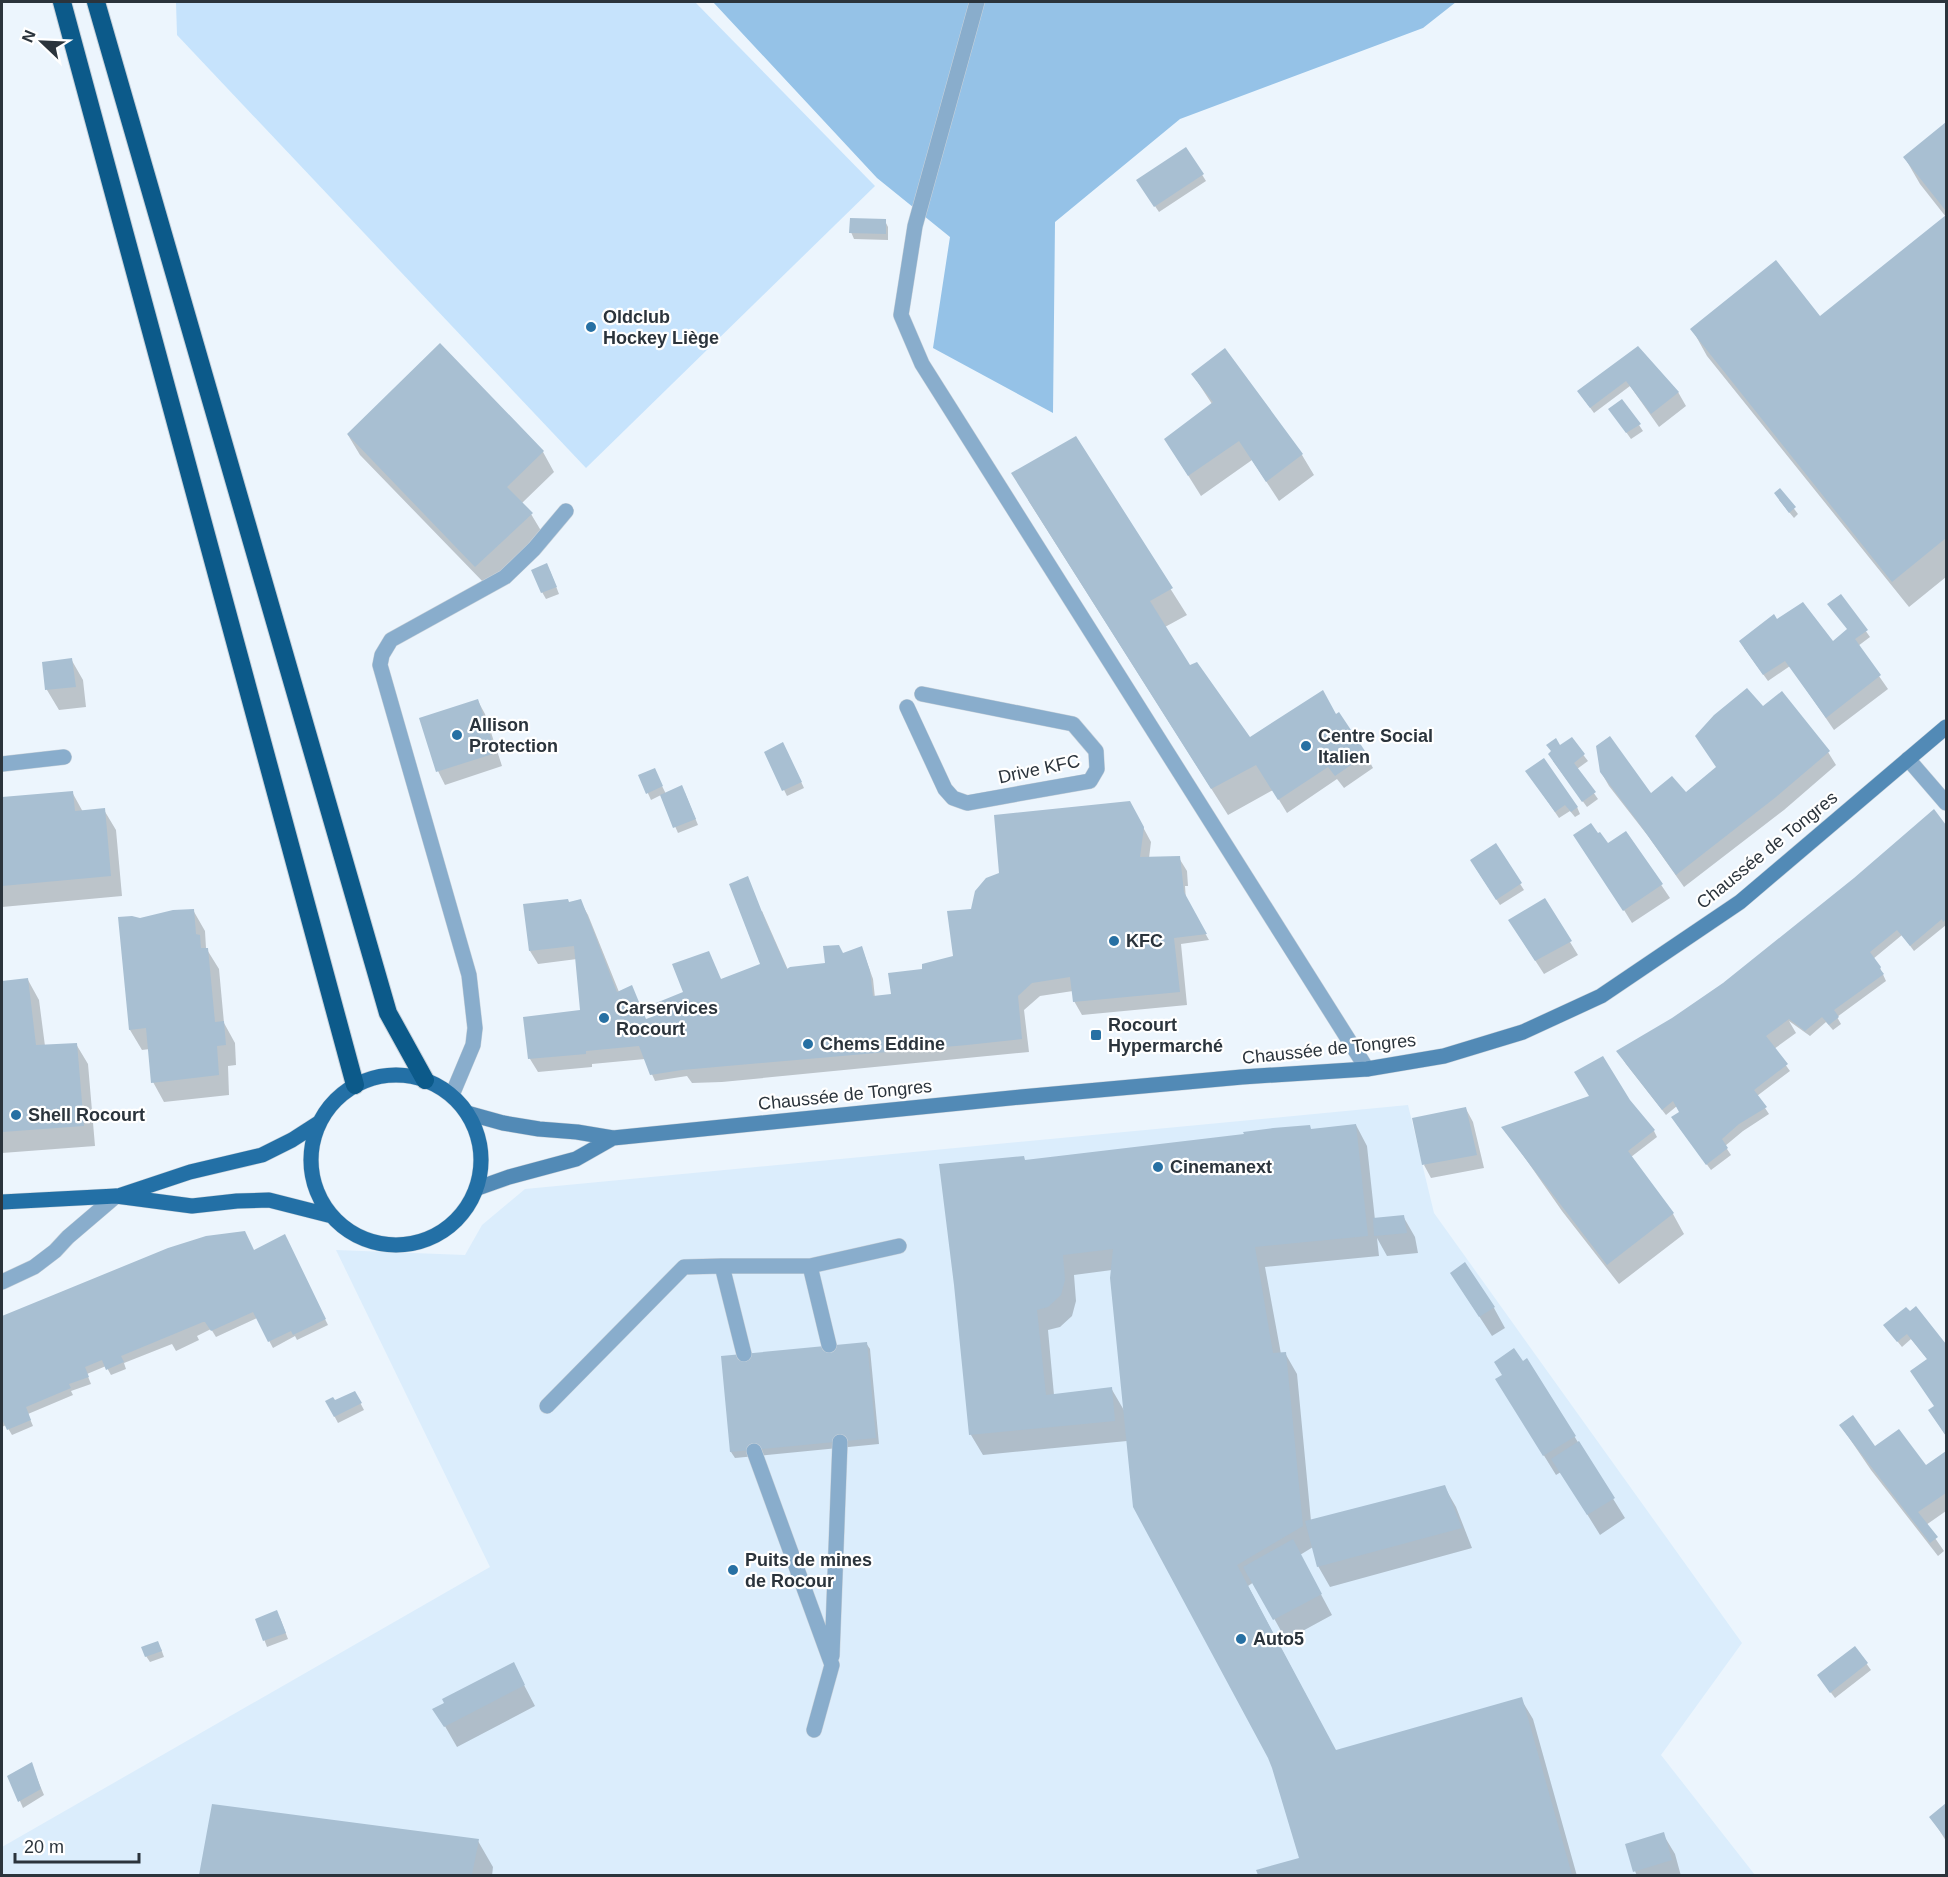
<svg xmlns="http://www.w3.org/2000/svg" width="1948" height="1877" font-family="Arial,sans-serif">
<rect width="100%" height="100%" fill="#ecf5fd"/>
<!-- built -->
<path fill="#dbedfc" d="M 1408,1105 L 1434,1213 L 1742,1643 L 1661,1755 L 1755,1875 L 2,1876 L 2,1847 L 490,1567 L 336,1250 L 465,1255 L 482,1225 L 525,1189 Z"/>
<!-- green -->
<path fill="#c6e3fc" d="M 176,2 L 695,2 L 875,186 L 586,468 L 177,35 Z"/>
<!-- forest -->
<path fill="#95c2e7" d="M 713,2 L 1456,2 L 1423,28 L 1180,119 L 1055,222 L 1053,413 L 933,348 L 950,237 L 877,178 Z"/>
<!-- shadow -->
<path fill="#0003" fill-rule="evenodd" d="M 1946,124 L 1946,577 L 1909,607 L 1707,356 L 1692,329 L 1820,318 L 1946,217 L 1920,184 L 1905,158 Z
M 1186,149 L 1206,181 L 1159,212 L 1142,187 Z
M 885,221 L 888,227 L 888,240 L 854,239 L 851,232 Z
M 1638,348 L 1678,392 L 1686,406 L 1659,427 L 1630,386 L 1594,413 L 1583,398 Z
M 1225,350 L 1302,455 L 1314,475 L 1279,501 L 1252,460 L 1201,496 L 1166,440 L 1212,404 L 1193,375 Z
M 1614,415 L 1639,425 L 1643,431 L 1631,439 Z
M 348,435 L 543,452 L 554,472 L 521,504 L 531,514 L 543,534 L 487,586 L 360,455 Z
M 1075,438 L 1187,615 L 1165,627 L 1190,667 L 1249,740 L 1335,716 L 1366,755 L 1373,768 L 1344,788 L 1337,779 L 1287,813 L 1273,790 L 1228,815 L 1028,500 Z
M 1780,490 L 1798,514 L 1794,518 L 1779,500 Z
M 550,571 L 559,594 L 546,599 L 542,592 Z
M 1841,596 L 1870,637 L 1858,646 L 1888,689 L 1834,730 L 1790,666 L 1768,681 L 1744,648 L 1777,621 L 1832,643 L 1848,630 Z
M 71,659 L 83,680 L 86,707 L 59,710 L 47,690 L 44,663 Z
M 478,701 L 485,714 L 502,766 L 445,785 L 438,771 Z
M 1763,708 L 1828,752 L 1836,765 L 1784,810 L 1684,887 L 1648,836 L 1609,786 L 1601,772 L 1651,795 L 1686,794 L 1718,768 Z
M 1571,739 L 1588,761 L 1577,769 L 1598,799 L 1587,807 L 1553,761 L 1560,747 Z
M 786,750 L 804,788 L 787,796 L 766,753 Z
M 640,776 L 657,776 L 666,794 L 685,793 L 698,825 L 678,833 L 661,795 L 651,800 Z
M 1531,777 L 1577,807 L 1580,814 L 1575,817 L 1570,811 L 1559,818 Z
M 72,792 L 83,812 L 104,810 L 116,830 L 122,896 L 2,907 L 2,798 Z
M 1934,811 L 1946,827 L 1946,925 L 1914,951 L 1902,935 L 1873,959 L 1880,968 L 1886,981 L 1837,1017 L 1841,1024 L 1833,1030 L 1826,1022 L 1810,1036 L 1789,1021 L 1796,1033 L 1774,1049 L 1790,1071 L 1757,1096 L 1769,1114 L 1743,1131 L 1725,1146 L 1731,1155 L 1711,1170 L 1676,1123 L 1681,1113 L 1677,1106 L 1666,1115 L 1626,1064 L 1618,1051 L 1673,1020 L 1723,984 L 1855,879 Z
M 1137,816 L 1151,842 L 1149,858 L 1179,858 L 1187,871 L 1188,886 L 1185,886 L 1186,900 L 1209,940 L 1181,944 L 1187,1005 L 1082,1015 L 1074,1001 L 1073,991 L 1040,996 L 1024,1010 L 1029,1052 L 722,1082 L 692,1083 L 687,1076 L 655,1081 L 645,1059 L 592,1064 L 592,1067 L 538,1072 L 530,1059 L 525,1018 L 582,1011 L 577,959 L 538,964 L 530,951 L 569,903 L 580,901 L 588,915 L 619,992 L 646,1021 L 662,1015 L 721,981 L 761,965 L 743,918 L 762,911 L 788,970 L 826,964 L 843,955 L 864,954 L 873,979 L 875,998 L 894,996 L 924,970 L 955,957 L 972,910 Z
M 1495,845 L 1524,890 L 1500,905 L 1475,867 Z
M 1607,846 L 1643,858 L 1670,898 L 1632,923 L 1611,889 Z
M 193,910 L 205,931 L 206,948 L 219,969 L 224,1023 L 235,1043 L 236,1065 L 228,1066 L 229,1095 L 164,1102 L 153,1082 L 150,1049 L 142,1050 L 130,1030 L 140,920 Z
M 1518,934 L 1570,942 L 1578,955 L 1544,974 Z
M 28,980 L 39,1000 L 45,1046 L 76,1044 L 88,1064 L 95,1146 L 2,1153 L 2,982 Z
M 1466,1109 L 1473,1122 L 1484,1168 L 1431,1178 L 1424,1165 Z
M 1356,1125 L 1367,1146 L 1375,1220 L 1403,1216 L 1415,1237 L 1418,1253 L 1387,1256 L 1377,1238 L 1379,1256 L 1265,1267 L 1281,1354 L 1285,1353 L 1297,1374 L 1311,1521 L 1444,1486 L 1456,1507 L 1472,1548 L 1330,1587 L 1318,1566 L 1313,1547 L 1300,1555 L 1332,1615 L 1286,1640 L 1254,1582 L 1248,1586 L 1336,1752 L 1521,1699 L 1533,1719 L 1577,1876 L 1259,1876 L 1258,1871 L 1301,1859 L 1274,1768 L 1127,1441 L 983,1455 L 971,1435 L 1025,1161 ZM 1112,1270 L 1125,1412 L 1111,1388 L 1054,1395 L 1048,1330 L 1060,1327 L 1072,1316 L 1076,1301 L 1074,1275 Z
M 1504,1128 L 1654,1131 L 1657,1137 L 1631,1157 L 1673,1214 L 1684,1234 L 1619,1284 L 1562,1211 Z
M 169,1249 L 254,1251 L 315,1299 L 328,1325 L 297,1340 L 295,1336 L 273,1348 L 257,1318 L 216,1337 L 211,1329 L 197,1336 L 199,1340 L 176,1351 L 172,1344 L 124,1363 L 126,1369 L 111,1375 L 106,1366 L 87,1374 L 91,1384 L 71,1391 L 73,1395 L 28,1414 L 33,1426 L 12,1435 L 6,1425 L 2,1427 L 2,1317 Z
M 1451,1273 L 1494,1308 L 1505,1328 L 1492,1336 Z
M 1916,1308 L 1946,1346 L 1946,1436 L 1930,1411 L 1935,1406 L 1928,1360 L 1911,1339 L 1902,1347 L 1885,1326 Z
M 866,1343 L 870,1349 L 879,1444 L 735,1458 L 731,1452 L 723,1357 Z
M 1527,1360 L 1625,1518 L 1600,1535 L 1561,1472 L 1556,1475 L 1509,1399 L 1523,1363 Z
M 355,1393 L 364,1410 L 338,1423 L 327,1402 L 334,1402 Z
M 1841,1426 L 1875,1448 L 1930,1473 L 1928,1465 L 1946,1453 L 1946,1511 L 1926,1525 L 1944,1551 L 1938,1556 L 1871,1470 Z
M 280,1618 L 288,1639 L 267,1647 L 257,1620 Z
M 1855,1648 L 1871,1670 L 1835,1698 L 1823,1682 Z
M 161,1649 L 164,1657 L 150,1662 L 146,1656 Z
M 513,1664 L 535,1706 L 457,1747 L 435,1709 Z
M 31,1764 L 44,1795 L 23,1808 L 9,1776 Z
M 213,1805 L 478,1841 L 493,1867 L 492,1876 L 200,1876 Z
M 1946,1805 L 1946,1841 L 1931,1817 Z
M 1663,1834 L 1675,1854 L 1681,1876 L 1637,1876 L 1635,1871 Z"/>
<!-- building -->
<path fill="#a8bfd2" d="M 1946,122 L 1946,211 L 1903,157 Z
M 1186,147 L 1204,174 L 1154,207 L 1136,180 Z
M 1946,215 L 1946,538 L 1892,582 L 1690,329 L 1776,260 L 1820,316 Z
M 850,218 L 886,219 L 886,234 L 849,233 Z
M 440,343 L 544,451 L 507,487 L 533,513 L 475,567 L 347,434 Z
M 1638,346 L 1679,392 L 1651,414 L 1626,381 L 1590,408 L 1577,391 Z
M 1225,348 L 1303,454 L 1266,482 L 1239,441 L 1188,476 L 1164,439 L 1213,402 L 1191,374 Z
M 1622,399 L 1641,424 L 1626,433 L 1608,409 Z
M 1076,436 L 1173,588 L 1150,601 L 1190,665 L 1197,662 L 1250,737 L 1323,690 L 1336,714 L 1339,712 L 1367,754 L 1335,776 L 1328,767 L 1278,800 L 1256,765 L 1211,789 L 1011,473 Z
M 1780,488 L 1796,507 L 1789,513 L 1774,493 Z
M 547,563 L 557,587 L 541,593 L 531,570 Z
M 1841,594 L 1868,630 L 1855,639 L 1881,675 L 1826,718 L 1785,661 L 1763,675 L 1739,641 L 1774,614 L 1777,619 L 1803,602 L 1833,641 L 1847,629 L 1827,604 Z
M 72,658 L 76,687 L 45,690 L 42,662 Z
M 1747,688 L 1763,706 L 1782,691 L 1830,751 L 1776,797 L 1676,875 L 1638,822 L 1600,772 L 1596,746 L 1610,736 L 1651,793 L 1672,776 L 1686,792 L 1716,767 L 1695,736 L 1714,715 Z
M 478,699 L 496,753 L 436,772 L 419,718 Z
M 1572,737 L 1585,754 L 1574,763 L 1596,792 L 1582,802 L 1548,754 L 1551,751 L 1546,745 L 1556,738 L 1560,745 Z
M 783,742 L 802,782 L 782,791 L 764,752 Z
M 1544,758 L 1578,807 L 1571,812 L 1565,805 L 1555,812 L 1525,771 Z
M 655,768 L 663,786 L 646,794 L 638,775 Z
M 682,785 L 696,819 L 673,828 L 660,795 Z
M 73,791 L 75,811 L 105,808 L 111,876 L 2,886 L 2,797 Z
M 1130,801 L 1144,827 L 1140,857 L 1180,856 L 1184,892 L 1207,934 L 1174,938 L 1180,992 L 1073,1002 L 1070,977 L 1032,983 L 1018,996 L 1022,1039 L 967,1045 L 682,1070 L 650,1075 L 639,1046 L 586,1051 L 586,1054 L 528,1059 L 523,1017 L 580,1010 L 574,946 L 529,951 L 523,904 L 568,899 L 569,902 L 581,899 L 617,992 L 632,985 L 646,1019 L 660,1014 L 656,1003 L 683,992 L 672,964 L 709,951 L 721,979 L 760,964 L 729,884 L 748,876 L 766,922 L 787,969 L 790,967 L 825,963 L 823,946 L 839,945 L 843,953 L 862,946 L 870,971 L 873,996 L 891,994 L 888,973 L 922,969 L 922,964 L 953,956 L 947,911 L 971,909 L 975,891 L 986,878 L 999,873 L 994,815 Z
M 1934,809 L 1946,825 L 1946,919 L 1943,922 L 1942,919 L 1910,946 L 1897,930 L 1870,952 L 1881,967 L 1880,969 L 1884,974 L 1834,1010 L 1839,1017 L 1829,1025 L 1822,1017 L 1805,1031 L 1789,1019 L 1766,1036 L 1788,1064 L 1754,1090 L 1767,1107 L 1739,1124 L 1722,1139 L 1728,1148 L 1706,1165 L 1671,1117 L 1679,1112 L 1673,1101 L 1662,1110 L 1616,1051 L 1672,1018 L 1723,983 L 1854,878 Z
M 1591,823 L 1598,833 L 1600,832 L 1608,843 L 1626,831 L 1663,884 L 1623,911 L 1573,835 Z
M 1496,843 L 1522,883 L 1496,900 L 1470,860 Z
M 1545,898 L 1572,941 L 1535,961 L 1508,920 Z
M 194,909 L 196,934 L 200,935 L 201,948 L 208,948 L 215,1022 L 224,1021 L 226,1045 L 217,1046 L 219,1075 L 151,1083 L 146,1028 L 129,1030 L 118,917 L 132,916 L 140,918 L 173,910 Z
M 28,978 L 36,1045 L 77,1043 L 84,1126 L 2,1132 L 2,981 Z
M 1603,1056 L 1630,1100 L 1655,1130 L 1628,1151 L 1674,1213 L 1607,1265 L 1501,1127 L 1589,1096 L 1574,1072 Z
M 1466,1107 L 1477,1155 L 1422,1165 L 1412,1118 Z
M 1356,1124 L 1368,1236 L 1255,1247 L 1273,1353 L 1286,1352 L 1303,1526 L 1237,1565 L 1336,1750 L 1522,1697 L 1572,1875 L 1258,1875 L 1256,1870 L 1299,1858 L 1272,1768 L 1268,1758 L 1133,1507 L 1110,1278 L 1113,1249 L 1063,1255 L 1065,1280 L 1061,1295 L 1048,1307 L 1037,1310 L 1046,1395 L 1112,1387 L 1115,1421 L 969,1435 L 954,1285 L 939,1164 L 1024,1156 L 1025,1160 L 1244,1134 L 1243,1132 L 1273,1128 L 1310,1125 L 1311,1129 Z
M 1404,1215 L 1407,1233 L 1374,1236 L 1373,1218 Z
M 245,1231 L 254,1250 L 285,1234 L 326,1319 L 293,1335 L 291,1331 L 268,1342 L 253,1312 L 211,1331 L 205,1322 L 203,1322 L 121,1356 L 124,1362 L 106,1370 L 102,1360 L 85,1367 L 89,1377 L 69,1384 L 71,1388 L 26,1407 L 31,1420 L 7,1430 L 2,1419 L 2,1316 L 168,1248 L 206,1236 Z
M 1465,1262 L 1495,1307 L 1479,1317 L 1450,1273 Z
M 1916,1306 L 1946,1344 L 1946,1436 L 1928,1410 L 1934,1406 L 1910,1371 L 1927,1359 L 1907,1334 L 1897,1342 L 1883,1325 L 1906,1307 L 1910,1311 Z
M 867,1342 L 876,1438 L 730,1452 L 721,1356 Z
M 1514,1348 L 1523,1361 L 1527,1358 L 1576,1436 L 1543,1456 L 1495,1379 L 1502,1375 L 1494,1362 Z
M 355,1391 L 362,1403 L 334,1417 L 325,1401 L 333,1397 L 335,1400 Z
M 1853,1415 L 1875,1446 L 1899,1429 L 1926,1465 L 1946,1451 L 1946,1493 L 1918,1512 L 1938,1537 L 1930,1543 L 1839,1425 Z
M 1579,1441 L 1615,1498 L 1587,1515 L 1551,1459 Z
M 1445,1485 L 1462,1528 L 1317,1567 L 1305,1521 Z
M 1293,1539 L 1322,1594 L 1273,1620 L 1243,1567 Z
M 277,1610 L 286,1633 L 263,1641 L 255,1619 Z
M 158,1641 L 162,1651 L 145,1657 L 141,1647 Z
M 1855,1646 L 1868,1663 L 1830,1693 L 1817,1675 Z
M 514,1662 L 525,1685 L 444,1727 L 432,1709 L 444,1703 L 442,1699 Z
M 32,1762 L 41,1789 L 18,1802 L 7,1776 Z
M 1946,1803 L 1946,1839 L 1929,1817 Z
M 212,1804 L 479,1839 L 472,1875 L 199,1875 Z
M 1664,1832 L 1672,1860 L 1633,1872 L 1625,1844 Z"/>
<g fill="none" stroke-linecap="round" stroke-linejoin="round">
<defs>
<path id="lane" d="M 977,2 L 915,226 L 901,315 L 922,364 L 1367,1069
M 907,707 L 945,789 L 953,798 L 967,803 L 1090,781 L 1097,769 L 1096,751 L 1073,724 L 922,694
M 1908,759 L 1946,803
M 2,764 L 64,757
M 452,1095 L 473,1045 L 475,1028 L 469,975 L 380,665 L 382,655 L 391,640 L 505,577 L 534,549 L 566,511
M 722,1266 L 810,1266 L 899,1246
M 810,1266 L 829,1345
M 547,1406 L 684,1267 L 722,1266 L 744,1354
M 754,1451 L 832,1665 L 814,1730
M 832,1656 L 840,1442"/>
<path id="street" d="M 2,1282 L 34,1267 L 55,1251 L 68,1237 L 116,1196"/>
<path id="secondary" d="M 467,1113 L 503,1123 L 539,1129 L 577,1132 L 613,1138 L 1021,1097 L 1242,1077 L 1367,1069 L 1444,1056 L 1523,1032 L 1601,996 L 1740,902 L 1946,727
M 478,1188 L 509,1177 L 576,1159 L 613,1138"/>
<path id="primary" d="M311 1160a85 85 0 1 1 170 0a85 85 0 1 1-170 0Z
M 121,1195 L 190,1172 L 262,1155 L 292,1140 L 320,1122
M 2,1202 L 116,1196 L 192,1206 L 237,1201 L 269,1200 L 332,1216"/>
<path id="highway" d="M 62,2 L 355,1085
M 96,2 L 388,1013 L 425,1080"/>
</defs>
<!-- lane casing -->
<use href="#lane" stroke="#c9d2da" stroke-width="16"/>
<!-- street casing -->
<use href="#street" stroke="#c9d2da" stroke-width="16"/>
<!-- secondary casing -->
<use href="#secondary" stroke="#c9d2da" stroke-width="16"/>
<!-- primary casing -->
<use href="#primary" stroke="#c9d2da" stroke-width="16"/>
<!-- highway casing -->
<use href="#highway" stroke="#c9d2da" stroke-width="20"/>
<!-- lane -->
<use href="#lane" stroke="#89adcc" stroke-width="15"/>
<!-- street -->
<use href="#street" stroke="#89adcc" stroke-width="15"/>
<!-- secondary -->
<use href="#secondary" stroke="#528ab6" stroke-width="15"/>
<!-- primary -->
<use href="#primary" stroke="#2370a6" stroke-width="15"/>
<!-- highway -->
<use href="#highway" stroke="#0c5a8a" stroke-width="18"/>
</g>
<!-- markers -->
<g fill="#2770a3" stroke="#fff" stroke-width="2">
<circle cx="591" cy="327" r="6"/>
<circle cx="457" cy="735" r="6"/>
<circle cx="1306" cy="746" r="6"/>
<circle cx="1114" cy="941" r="6"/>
<circle cx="604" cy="1018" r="6"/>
<rect x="1090" y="1029" width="12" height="12" rx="3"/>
<circle cx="808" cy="1044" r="6"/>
<circle cx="16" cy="1115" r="6"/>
<circle cx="1158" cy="1167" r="6"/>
<circle cx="733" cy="1570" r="6"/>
<circle cx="1241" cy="1639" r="6"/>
</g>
<g text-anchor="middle" stroke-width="4.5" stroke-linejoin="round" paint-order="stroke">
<!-- poi labels -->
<g font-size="18" font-weight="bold" fill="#2b343c" stroke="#fff" text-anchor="start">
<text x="603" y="323">Oldclub<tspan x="603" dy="21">Hockey Liège</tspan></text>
<text x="469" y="731">Allison<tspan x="469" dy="21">Protection</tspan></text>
<text x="1318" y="742">Centre Social<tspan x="1318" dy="21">Italien</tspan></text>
<text x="1126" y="947">KFC</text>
<text x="616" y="1014">Carservices<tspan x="616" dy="21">Rocourt</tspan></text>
<text x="1108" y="1031">Rocourt<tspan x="1108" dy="21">Hypermarché</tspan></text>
<text x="820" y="1050">Chems Eddine</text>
<text x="28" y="1121">Shell Rocourt</text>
<text x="1170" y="1173">Cinemanext</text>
<text x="745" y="1566">Puits de mines<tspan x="745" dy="21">de Rocour</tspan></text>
<text x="1253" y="1645">Auto5</text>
</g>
<!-- street labels -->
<g font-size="18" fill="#2b343c" stroke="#fff">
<text transform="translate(1039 769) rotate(-12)" y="6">Drive KFC</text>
<text transform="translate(1767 850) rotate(-39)" y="6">Chaussée de Tongres</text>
<text transform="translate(1329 1049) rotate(-6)" y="6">Chaussée de Tongres</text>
<text transform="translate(845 1095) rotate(-6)" y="6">Chaussée de Tongres</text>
</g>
</g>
<!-- border -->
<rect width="1948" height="1877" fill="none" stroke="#2b343c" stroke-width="6"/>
<!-- north arrow -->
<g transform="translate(42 42) rotate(293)" stroke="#ffffff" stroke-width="4.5" paint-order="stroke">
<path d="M0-4.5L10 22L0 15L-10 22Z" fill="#2b343c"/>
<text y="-9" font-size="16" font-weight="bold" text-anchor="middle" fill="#2b343c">N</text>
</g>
<!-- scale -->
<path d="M15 1853v9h124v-9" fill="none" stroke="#2b343c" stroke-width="3"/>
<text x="24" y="1853" font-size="18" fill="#2b343c" stroke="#ffffff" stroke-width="4.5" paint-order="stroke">20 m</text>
</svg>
